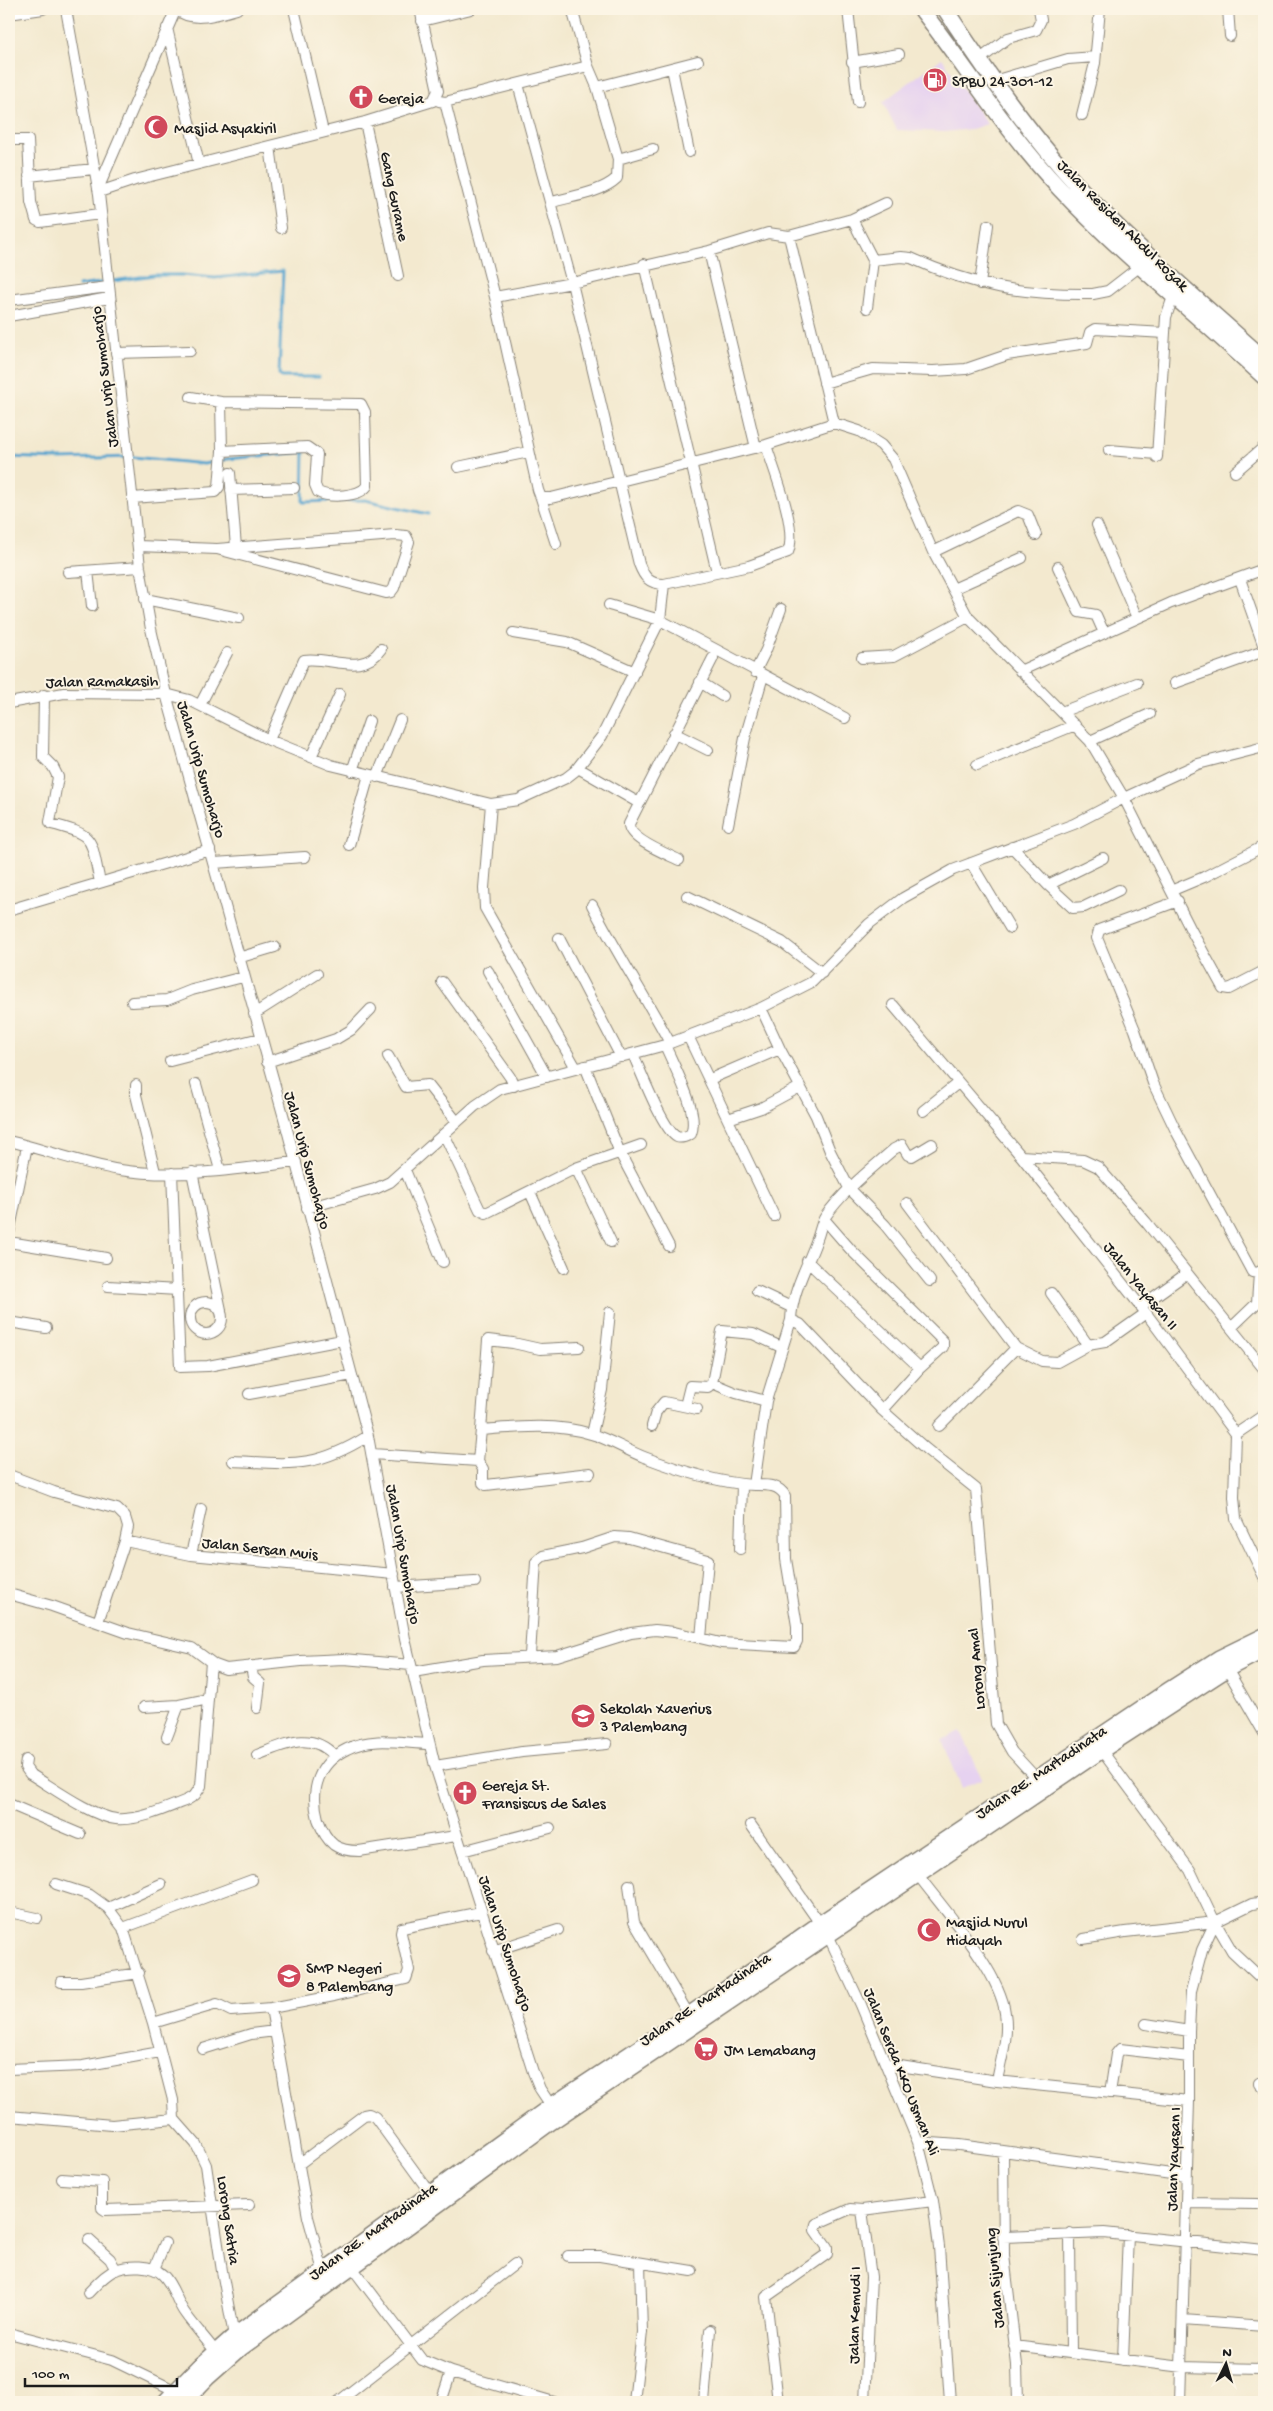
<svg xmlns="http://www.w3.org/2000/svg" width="1273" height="2411" font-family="'Gochi Hand',sans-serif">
<rect width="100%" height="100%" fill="#fcf5e5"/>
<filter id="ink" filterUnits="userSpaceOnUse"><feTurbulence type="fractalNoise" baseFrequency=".02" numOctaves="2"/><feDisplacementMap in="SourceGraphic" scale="10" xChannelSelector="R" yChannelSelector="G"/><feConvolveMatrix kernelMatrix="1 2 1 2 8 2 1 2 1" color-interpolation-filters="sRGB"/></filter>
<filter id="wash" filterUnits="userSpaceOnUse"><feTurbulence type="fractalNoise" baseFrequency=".0096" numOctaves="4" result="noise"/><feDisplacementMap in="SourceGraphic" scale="20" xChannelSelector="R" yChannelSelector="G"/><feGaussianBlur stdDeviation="1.12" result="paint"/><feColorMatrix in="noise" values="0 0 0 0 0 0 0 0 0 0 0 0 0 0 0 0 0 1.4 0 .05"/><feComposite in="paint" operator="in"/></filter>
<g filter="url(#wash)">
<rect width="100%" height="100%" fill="#f3e9cf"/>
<!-- built -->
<path fill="#e6d2f0" d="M 942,58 L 987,124 L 972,129 L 945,132 L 897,130 L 883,102 Z
M 961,1731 L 982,1779 L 962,1788 L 942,1740 Z"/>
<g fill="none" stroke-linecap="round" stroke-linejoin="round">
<!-- stream -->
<path stroke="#55a4cf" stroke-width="3" d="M 79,286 L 154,275 L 182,275 L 215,278 L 283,271 L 279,375 L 282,377 L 319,377
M 9,457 L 59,459 L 133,457 L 204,464 L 227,459 L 304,452 L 303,502 L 365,500 L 428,514"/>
</g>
</g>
<g filter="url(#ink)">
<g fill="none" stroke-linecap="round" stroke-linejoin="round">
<defs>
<path id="minor" d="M 66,9 L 99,194 L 140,567 L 151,629 L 166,694 L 284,1118 L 368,1436 L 405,1639 L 435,1766 L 533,2072 L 540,2089 L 554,2110
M 176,9 C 193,24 217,14 237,9
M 294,9 L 323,132
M 848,9 L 858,102
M 1228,9 L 1230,36
M 9,14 L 43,9
M 422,21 L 471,9
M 167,28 L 199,164
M 979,60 L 1008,38 L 1036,30 L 1041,20 L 1039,9
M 852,62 L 899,54
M 588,66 L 597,87 L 698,61
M 672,68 L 689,152
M 994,81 L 1068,59 L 1095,57
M 439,101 L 445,102 L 588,66 L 572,9
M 1082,115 L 1095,63 L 1100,9
M 365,122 L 398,276
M 9,140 L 28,140 L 31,202 L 36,220 L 40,222 L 100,214
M 270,146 L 281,228
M 618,159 L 653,149
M 29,176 L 94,169
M 98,189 L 176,9
M 99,194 L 102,191 L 135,180 L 365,122 L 433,101 L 438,91 L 420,9
M 552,202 C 573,196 601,193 617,178 L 618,159 L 597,87
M 852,219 L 873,260 L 901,257 L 911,258 C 974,287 1024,295 1093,294 L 1108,291 L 1139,267
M 789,236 L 834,423
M 709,251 L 756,448
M 644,264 L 717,572
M 980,284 L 988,225
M 495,297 L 572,283 L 709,251 L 768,233 L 789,236 L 852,219 L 886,203
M 9,300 L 108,287
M 867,308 L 873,260
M 9,316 L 109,298
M 116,353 L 190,351
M 824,383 L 873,369 L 933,371 L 966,369 L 1007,355 L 1087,343 L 1090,332 L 1095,329 L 1165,333
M 191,397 L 221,402
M 221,402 L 361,404 L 365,412 L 367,486 C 359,497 329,498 318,492 L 315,485 L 317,454 L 307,447 L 222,451 Z
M 1109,450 L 1157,454
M 1157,457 L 1166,317 L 1173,297
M 458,467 L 529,452
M 1235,472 L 1264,447
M 230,473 L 236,547
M 231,490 L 294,488
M 132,498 L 215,492 L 219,487 L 222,451
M 541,498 L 556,544
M 1097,525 L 1137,618
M 138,546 L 217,549 L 395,535 L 406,536 L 409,542 L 394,588 L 391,592 L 386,593 L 217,549
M 933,552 L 1018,511 L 1028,515 L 1036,535
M 1058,567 L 1079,612 L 1096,615 L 1104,633
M 88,571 L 92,606
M 68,572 L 140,567
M 1240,579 L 1264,647
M 664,584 L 749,566 L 788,552 C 798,528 774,471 766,445
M 953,589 L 1022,558
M 145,599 L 239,618
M 609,605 L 660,620 L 845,718
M 513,633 L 567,642 L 635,672
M 862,658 L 894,656 L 968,617
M 1020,671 L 1171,603 L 1264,569
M 755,672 L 766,650 L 781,609
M 700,682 L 722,696
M 1175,683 L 1264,651
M 44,695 L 43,757 L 53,767 L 58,777 L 50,822 L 51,824 C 97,835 90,839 100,882
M 9,703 L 64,693 L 166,694 L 189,700 L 269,740 L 331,765 L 491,804 L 518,800 L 566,778 L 575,771 L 602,736 L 660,620 L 664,584 C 649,584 644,577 639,564 L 572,283 L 518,84
M 200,705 L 227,653
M 1064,711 L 1137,683
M 674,733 L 708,750
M 269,740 L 304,660 C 330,656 362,677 381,649
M 1090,741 L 1150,714
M 1264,747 L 1198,764 L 1124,798 L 1191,930 L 1223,988 L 1229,989 L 1264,971
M 311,757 L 340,694
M 977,765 L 1075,725
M 578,768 L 639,803
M 352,771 L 369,721
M 377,777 L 400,720
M 491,804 L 484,888 L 485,908 L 576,1068
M 728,825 L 745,738 L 763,676
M 349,845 L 369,775
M 1012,847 L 1048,885 L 1073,908 L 1084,907 L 1119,890
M 679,860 C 667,854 628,839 629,824 L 713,658
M 214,863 L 305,857
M 971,863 L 1010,928
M 1048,885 L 1103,858
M 1173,890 L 1204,877 L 1264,846
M 687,896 L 782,942 L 822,973
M 1178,901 L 1099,930 L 1097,938 L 1135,1030 L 1153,1083 L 1176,1131 L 1252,1272 L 1259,1273
M 592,905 C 616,952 645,996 670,1043
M 12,909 L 210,850
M 559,938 L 621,1057
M 238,958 L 275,947
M 488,971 L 547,1077
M 442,982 L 510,1077 L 514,1086
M 132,1002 L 167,1000 L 192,990 L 243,977
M 893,1005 L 1021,1156 L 1146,1313 L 1236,1434 L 1234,1497 L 1236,1519 L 1264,1577
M 761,1008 L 780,1049 L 816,1116 L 830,1151 L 849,1188 L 885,1225 L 930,1281
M 254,1014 L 317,974
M 688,1036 L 774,1216
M 633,1054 C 640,1070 663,1130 677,1137 C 682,1139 687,1136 691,1134 C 700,1112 674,1067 665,1045
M 388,1056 L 406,1087 L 428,1085 L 457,1122
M 170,1061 L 260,1038
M 267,1062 L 336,1039 L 351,1030 L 371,1009
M 585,1066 L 620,1153 L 669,1246
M 710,1079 L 780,1049
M 196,1084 L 220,1170
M 136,1085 L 136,1095 L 155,1172
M 923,1111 L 958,1083
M 728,1119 L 761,1108 L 800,1087
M 444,1134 L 480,1210 L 486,1213 L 576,1168 L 641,1145
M 9,1141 C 46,1150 83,1164 120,1170 C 177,1179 238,1169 296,1162
M 1021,1156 L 1083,1160 L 1098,1167 L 1146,1222 L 1264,1369
M 576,1168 L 611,1242
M 405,1170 L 443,1262
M 192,1172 L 221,1310
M 172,1173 L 180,1367 L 208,1366 L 342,1340
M 530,1192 L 564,1268
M 907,1203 L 1016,1348 L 939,1426
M 307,1208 L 375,1189 L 390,1182 L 475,1106 L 500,1089 L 665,1045 L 761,1008 L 812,982 L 869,924 L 903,898 L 953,870 L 1074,824 L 1124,798 L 1090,741 L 968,617 L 933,552 L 893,459 L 881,445 L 859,431 L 834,423 L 766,445 L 551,498 L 541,498 L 538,490 L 495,297 L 445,102
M 824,1219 L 851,1250 L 943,1341 L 943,1347 L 920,1368 L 882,1410
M 9,1233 L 27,1146
M 9,1242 L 106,1258
M 807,1261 L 920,1368
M 108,1286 L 178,1290
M 757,1291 L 791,1307
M 1051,1293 L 1088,1345
M190 1318a16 16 0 1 1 32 0a16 16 0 1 1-32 0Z
M 1141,1306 L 1186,1274
M 791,1320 C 792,1291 808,1265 817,1239 C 820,1232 821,1223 825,1217 C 843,1191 870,1170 894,1149 L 902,1145 L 908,1155 L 912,1156 L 932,1144
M 9,1322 L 46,1328
M 1232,1327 L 1257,1303 L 1259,1273 L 1264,1268
M 1016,1348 L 1042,1361 L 1057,1362 L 1088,1345 L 1105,1342 L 1146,1313
M 712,1383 L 736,1393 L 766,1401
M 249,1394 L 352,1375
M 685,1406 L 690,1386 L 708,1387 L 712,1383 L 722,1331 L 753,1334 L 781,1347
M 652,1426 L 656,1412 L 664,1402 L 697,1409
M 481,1430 L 488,1340 L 513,1343 L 540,1349 L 579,1347
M 592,1434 L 602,1390 L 610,1312
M 1236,1434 L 1264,1415
M 372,1454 L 478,1461 L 481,1430 C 518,1427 556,1423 591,1434 C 609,1439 626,1450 644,1457 C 678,1470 717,1483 754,1485 L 766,1401 L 791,1320 L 800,1324 L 882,1410 L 926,1449 L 976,1489 L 996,1724 L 1012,1752 L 1037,1779
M 233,1461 C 292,1464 315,1469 368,1436
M 478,1461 L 483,1469 L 483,1483 L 486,1485 L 590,1473
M 9,1475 L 54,1492 L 117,1509 L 125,1517 L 128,1527 L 125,1541 L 98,1622
M 125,1541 L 191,1555 L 394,1574
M 740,1549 L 742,1485
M 191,1555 L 201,1509
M 395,1587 L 475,1582
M 9,1594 L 52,1606 L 128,1633 L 192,1648 L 215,1665 L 226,1669 L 301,1661 L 344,1659 L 411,1665
M 530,1655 L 536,1562 L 543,1556 L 582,1548 L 615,1537 L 629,1538 L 708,1560 L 701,1638
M 251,1666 L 253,1677 L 260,1683 L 257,1708
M 1227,1669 L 1264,1733
M 413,1672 L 483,1660 L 557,1656 L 631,1633 L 655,1630 L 674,1632 L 721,1643 L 794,1647 L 797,1641 L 797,1626 L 786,1559 L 785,1496 C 779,1484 765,1485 754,1485
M 144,1707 L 179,1705 L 208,1699
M 167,1737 L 179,1705
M 429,1744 C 402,1743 372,1736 347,1749 C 318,1763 310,1790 318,1819 C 321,1828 326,1839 334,1845 C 341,1850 351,1851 359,1851 L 456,1836
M 1099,1747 L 1190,1870 L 1215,1922 L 1232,1951 L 1264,1981
M 257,1755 C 286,1744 310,1730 335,1756
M 26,1760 L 25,1767 L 30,1774 C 52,1787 91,1816 116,1819 C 139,1821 167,1808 187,1800 L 195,1795 L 201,1786 L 211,1662
M 435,1766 L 522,1752 L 607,1744
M 9,1804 L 80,1834
M 751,1825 L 828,1935 L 861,2005 L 918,2142 L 933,2201 L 939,2247 L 950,2402
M 462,1851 L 550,1828
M 918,1875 C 944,1910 1000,1971 1005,2013 C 1009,2036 1001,2059 997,2081
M 56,1884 L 90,1895 L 108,1908 L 123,1928 L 153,2023 L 173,2100 L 174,2119
M 629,1885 L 634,1922 L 689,2015
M 108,1908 L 161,1884
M 9,1912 L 37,1918
M 123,1928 L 252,1880
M 1083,1939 L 1125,1932 L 1215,1922
M 493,1951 L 558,1930
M 61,1982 L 81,1982 L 139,1973
M 153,2023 L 217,2004 L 231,2011 L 271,2008
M 1146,2024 L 1189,2031
M 203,2049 L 251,2034 L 275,2031
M 887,2064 L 997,2081 L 1189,2101
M 9,2069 L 83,2066 L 160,2052
M 1259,2083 L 1264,2088
M 1110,2093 L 1116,2054 L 1120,2049 L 1189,2057
M 9,2116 L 112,2125 L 174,2119
M 174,2119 L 196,2144 L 206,2165 L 222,2271 L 234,2336
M 918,2142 L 959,2145 L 1186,2176
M 1003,2151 L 1004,2255 L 1017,2365 L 1018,2402
M 299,2164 L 364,2115 L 369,2114 L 375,2117 L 431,2194
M 62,2179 L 102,2182 L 102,2208 L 105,2210 L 249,2205
M 1186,2203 L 1257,2204
M 1070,2233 L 1071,2353
M 1003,2237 L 1104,2233 L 1264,2250
M 89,2240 L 110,2259 L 116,2270
M 568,2256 L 600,2256 L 692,2271
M 351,2266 L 422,2360 L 451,2372 L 554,2402
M 154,2269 L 165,2243
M 323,2271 L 308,2217 L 271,2008 L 334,1996 L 406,1979 L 409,1970 L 401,1933 L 402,1928 L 481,1912
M 88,2293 C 96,2285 104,2275 115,2270 C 128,2265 152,2264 163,2275 C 173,2285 176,2300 184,2312 C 193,2325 205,2338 215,2351
M 1183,2320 L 1264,2326
M 9,2333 L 112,2360 L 174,2390
M 1014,2346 L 1182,2367 L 1260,2369 L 1264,2366
M 1123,2360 L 1128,2235
M 338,2402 L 515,2264
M 441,2402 L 451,2372
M 634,2402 L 642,2332 L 640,2263
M 704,2402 L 710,2330
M 778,2402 L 766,2297 L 827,2254 L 827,2247 L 815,2230 L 816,2224 L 850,2209 L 862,2210
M 865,2402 L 871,2277 L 862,2210 L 933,2201
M 1180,2402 L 1189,2101 L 1189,2031 L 1191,1991 L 1202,1950 L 1215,1922 L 1252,1904 L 1264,1902"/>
<path id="highway" d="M 921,9 C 967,69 1008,134 1060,189 C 1124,257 1197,314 1264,377
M 945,9 C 984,68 1028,132 1076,184 C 1134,247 1201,302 1264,359
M 165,2402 L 200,2366 L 234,2336 L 551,2106 L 689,2015 L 821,1923 L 1169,1690 L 1219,1658 L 1264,1636
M 184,2402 L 207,2378 L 241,2348 L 551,2122 L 1102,1750 L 1227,1669 L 1264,1650"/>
</defs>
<!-- minor casing -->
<use href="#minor" stroke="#888276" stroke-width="12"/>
<!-- highway casing -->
<use href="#highway" stroke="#888276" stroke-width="18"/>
<!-- minor -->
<use href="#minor" stroke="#fff" stroke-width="10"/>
<!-- highway -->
<use href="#highway" stroke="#fff" stroke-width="15"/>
</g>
</g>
<!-- icons -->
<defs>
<symbol id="fuel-disc" viewBox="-11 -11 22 22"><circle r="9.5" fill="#d1495b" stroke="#fcf5e5"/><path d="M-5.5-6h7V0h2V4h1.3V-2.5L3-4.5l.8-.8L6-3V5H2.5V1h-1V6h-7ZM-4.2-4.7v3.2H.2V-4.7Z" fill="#fff"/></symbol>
<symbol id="church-disc" viewBox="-11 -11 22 22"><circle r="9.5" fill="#d1495b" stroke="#fcf5e5"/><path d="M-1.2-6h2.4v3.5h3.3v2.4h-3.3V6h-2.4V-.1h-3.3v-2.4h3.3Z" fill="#fff"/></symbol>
<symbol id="mosque-disc" viewBox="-11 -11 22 22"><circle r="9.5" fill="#d1495b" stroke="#fcf5e5"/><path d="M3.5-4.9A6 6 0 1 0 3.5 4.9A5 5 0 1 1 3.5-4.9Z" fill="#fff"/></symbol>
<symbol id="school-disc" viewBox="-11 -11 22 22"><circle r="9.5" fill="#d1495b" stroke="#fcf5e5"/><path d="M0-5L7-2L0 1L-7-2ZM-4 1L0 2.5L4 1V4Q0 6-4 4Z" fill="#fff"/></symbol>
<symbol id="supermarket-disc" viewBox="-11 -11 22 22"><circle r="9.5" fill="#d1495b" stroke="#fcf5e5"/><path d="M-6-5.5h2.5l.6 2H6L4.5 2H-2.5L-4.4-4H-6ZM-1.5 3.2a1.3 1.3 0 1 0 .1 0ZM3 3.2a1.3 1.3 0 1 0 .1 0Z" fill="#fff"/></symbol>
</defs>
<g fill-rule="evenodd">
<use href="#fuel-disc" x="921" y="66" width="28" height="28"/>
<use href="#church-disc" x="347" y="83" width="28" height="28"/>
<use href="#mosque-disc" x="142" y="113" width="28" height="28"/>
<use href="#school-disc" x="569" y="1702" width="28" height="28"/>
<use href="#church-disc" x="451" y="1779" width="28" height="28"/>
<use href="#mosque-disc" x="915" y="1916" width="28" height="28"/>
<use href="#school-disc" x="275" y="1962" width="28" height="28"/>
<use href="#supermarket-disc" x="692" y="2035" width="28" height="28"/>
</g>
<g text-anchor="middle" stroke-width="4" stroke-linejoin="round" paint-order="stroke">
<!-- poi labels -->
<g font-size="16" fill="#1c1c1c" stroke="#fcf5e5" text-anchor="start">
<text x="952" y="86">SPBU 24-301-12</text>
<text x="378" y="103">Gereja</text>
<text x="174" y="133">Masjid Asyakiril</text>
<text x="600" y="1713">Sekolah Xaverius<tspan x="600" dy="18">3 Palembang</tspan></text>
<text x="482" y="1790">Gereja St.<tspan x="482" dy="18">Fransiscus de Sales</tspan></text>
<text x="946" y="1927">Masjid Nurul<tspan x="946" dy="18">Hidayah</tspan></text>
<text x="306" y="1973">SMP Negeri<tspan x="306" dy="18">8 Palembang</tspan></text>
<text x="724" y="2055">JM Lemabang</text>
</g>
<!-- street labels -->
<g font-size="16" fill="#1c1c1c" stroke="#fcf5e5">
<text transform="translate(396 196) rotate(78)" y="6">Gang Gurame</text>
<text transform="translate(1124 224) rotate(45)" y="6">Jalan Residen Abdul Rozak</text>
<text transform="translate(103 377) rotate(-97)" y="6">Jalan Urip Sumoharjo</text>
<text transform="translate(102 680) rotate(-1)" y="6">Jalan Ramakasih</text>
<text transform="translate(203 769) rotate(74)" y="6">Jalan Urip Sumoharjo</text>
<text transform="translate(309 1160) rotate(75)" y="6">Jalan Urip Sumoharjo</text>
<text transform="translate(1142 1285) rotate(51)" y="6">Jalan Yayasan II</text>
<text transform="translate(260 1547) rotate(6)" y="6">Jalan Sersan Muis</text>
<text transform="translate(405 1554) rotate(80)" y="6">Jalan Urip Sumoharjo</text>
<text transform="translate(975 1669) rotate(-95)" y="6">Lorong Amal</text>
<text transform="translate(1040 1771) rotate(-34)" y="6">Jalan RE. Martadinata</text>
<text transform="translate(507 1943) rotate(72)" y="6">Jalan Urip Sumoharjo</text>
<text transform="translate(704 1998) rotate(-34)" y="6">Jalan RE. Martadinata</text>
<text transform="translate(903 2071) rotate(68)" y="6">Jalan Serda KKO Usman Ali</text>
<text transform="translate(1172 2159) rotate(-88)" y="6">Jalan Yayasan I</text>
<text transform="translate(230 2220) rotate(82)" y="6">Lorong Satria</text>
<text transform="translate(372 2230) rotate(-36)" y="6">Jalan RE. Martadinata</text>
<text transform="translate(993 2278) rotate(-95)" y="6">Jalan Sijunjung</text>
<text transform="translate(853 2315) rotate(-89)" y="6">Jalan Kemudi I</text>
</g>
</g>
<!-- margin -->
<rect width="1273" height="2411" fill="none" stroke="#fcf5e5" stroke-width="30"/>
<!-- north arrow -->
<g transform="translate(1226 2364) rotate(5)" stroke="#fcf5e5" stroke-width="4" paint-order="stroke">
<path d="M0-4L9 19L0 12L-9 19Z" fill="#1c1c1c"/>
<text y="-8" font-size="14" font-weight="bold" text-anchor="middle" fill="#1c1c1c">N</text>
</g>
<!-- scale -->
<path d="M25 2378v8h152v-8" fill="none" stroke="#1c1c1c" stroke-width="2.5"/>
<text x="32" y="2378" font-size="15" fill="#1c1c1c" stroke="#fcf5e5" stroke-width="4" paint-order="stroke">100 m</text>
</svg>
